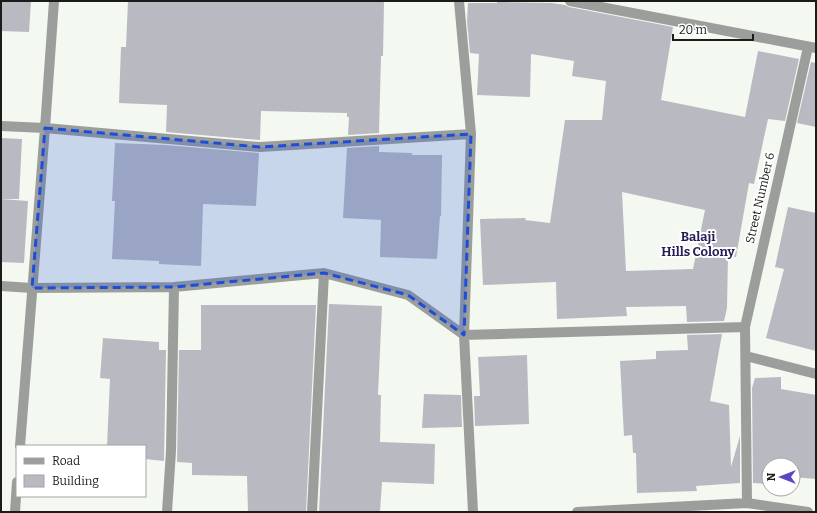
<svg xmlns="http://www.w3.org/2000/svg" width="817" height="513" font-family="Bitter,serif">
<rect width="100%" height="100%" fill="#f3f8f1"/>
<!-- building -->
<path fill="#b9b9c1" fill-rule="evenodd" d="M 1,1 L 31,1 L 29,32 L 1,31 Z
M 128,1 L 384,1 L 383,56 L 381,56 L 379,133 L 348,135 L 349,117 L 347,117 L 347,113 L 261,111 L 260,140 L 166,132 L 167,105 L 119,103 L 121,47 L 126,47 Z
M 497,2 L 552,3 L 565,5 L 569,7 L 673,27 L 661,100 L 745,117 L 758,51 L 799,59 L 785,121 L 768,119 L 754,184 L 749,183 L 736,257 L 728,256 L 727,308 L 724,321 L 687,322 L 686,306 L 626,307 L 627,316 L 557,319 L 556,282 L 483,285 L 480,219 L 526,218 L 525,220 L 550,223 L 565,120 L 602,120 L 606,81 L 572,76 L 574,61 L 531,54 L 530,97 L 477,95 L 479,54 L 470,53 L 467,21 L 468,3 L 497,3 ZM 622,192 L 705,210 L 693,269 L 626,271 Z
M 811,62 L 816,63 L 816,127 L 797,123 Z
M 1,138 L 22,139 L 19,199 L 1,199 Z
M 115,143 L 165,145 L 259,153 L 256,206 L 203,204 L 201,266 L 159,264 L 159,261 L 112,259 L 115,201 L 112,201 Z
M 379,146 L 379,152 L 412,153 L 412,155 L 442,155 L 441,216 L 440,216 L 437,259 L 380,257 L 381,220 L 343,218 L 347,148 Z
M 1,199 L 28,201 L 24,263 L 1,262 Z
M 788,207 L 816,213 L 816,351 L 766,338 L 784,269 L 775,267 Z
M 329,304 L 382,306 L 378,395 L 381,395 L 380,442 L 435,444 L 434,484 L 382,482 L 380,512 L 319,512 Z
M 201,305 L 316,305 L 306,512 L 248,512 L 247,476 L 192,475 L 192,463 L 177,462 L 179,350 L 201,350 Z
M 722,334 L 710,401 L 729,405 L 731,467 L 740,436 L 740,483 L 696,486 L 697,491 L 637,493 L 636,453 L 633,453 L 632,435 L 624,436 L 620,361 L 656,359 L 656,351 L 688,350 L 687,335 Z
M 103,338 L 159,342 L 159,350 L 166,350 L 164,461 L 145,459 L 145,446 L 107,446 L 110,379 L 100,378 Z
M 527,355 L 529,424 L 475,426 L 474,396 L 480,396 L 478,357 Z
M 781,377 L 781,389 L 816,395 L 816,479 L 793,477 L 793,465 L 769,465 L 769,484 L 753,483 L 752,388 L 755,378 Z
M 424,394 L 461,395 L 462,427 L 422,428 Z"/>
<g fill="none" stroke-linecap="round" stroke-linejoin="round">
<!-- street -->
<path stroke="#9c9e9b" stroke-width="10" d="M 459,1 L 471,134 L 464,335 L 473,512
M 570,1 L 816,48
M 1,126 L 45,128 L 260,147 L 471,134
M 1,286 L 32,288 L 174,287 L 324,273 L 408,295 L 464,335 L 745,327
M 746,356 L 816,374
M 20,446 L 45,128 L 54,1
M 747,503 L 745,327 L 808,47
M 15,512 L 17,482
M 167,512 L 171,451 L 174,287
M 312,512 L 324,273
M 577,512 L 747,503 L 808,512"/>
</g>
<!-- marked area -->
<path fill="#1d4ed8" fill-opacity="0.2" stroke="#1d4ed8" stroke-width="3" stroke-dasharray="8 5" stroke-linejoin="round" d="M 45,128 L 260,147 L 471,134 L 464,335 L 408,295 L 324,273 L 174,287 L 32,288 Z"/>
<g text-anchor="middle" stroke-width="4" stroke-linejoin="round" paint-order="stroke">
<!-- street labels -->
<g font-size="12" fill="#1a1c19" stroke="#fff">
<text transform="translate(760 198) rotate(-77)" y="4">Street Number 6</text>
</g>
<!-- neighbourhood labels -->
<g font-size="13" font-weight="bold" fill="#261d57" stroke="#fff">
<text x="698" y="241">Balaji<tspan x="698" dy="15">Hills Colony</tspan></text>
</g>
</g>
<!-- border -->
<rect width="817" height="513" fill="none" stroke="#1a1c19" stroke-width="4"/>
<!-- legend -->
<rect x="16" y="445" width="130" height="52" fill="#ffffff" stroke="#a3a4a3"/>
<rect x="24" y="458" width="20" height="6" fill="#9c9e9b" stroke="#a3a4a3"/>
<text x="52" y="465" font-size="12" fill="#1a1c19">Road</text>
<rect x="24" y="475" width="20" height="12" fill="#b9b9c1" stroke="#a3a4a3"/>
<text x="52" y="485" font-size="12" fill="#1a1c19">Building</text>
<!-- north arrow -->
<g transform="translate(781 477) rotate(270)"><circle r="19" fill="#ffffff" stroke="#a3a4a3"/>
<path d="M0-3L7 15L0 10L-7 15Z" fill="#5b48c0"/>
<text y="-6" font-size="11" font-weight="bold" text-anchor="middle" fill="#1a1c19">N</text>
</g>
<!-- scale -->
<path d="M673 34v6h80v-6" fill="none" stroke="#1a1c19" stroke-width="2"/>
<text x="679" y="34" font-size="12" fill="#1a1c19" stroke="#ffffff" stroke-width="3" paint-order="stroke">20 m</text>
</svg>
